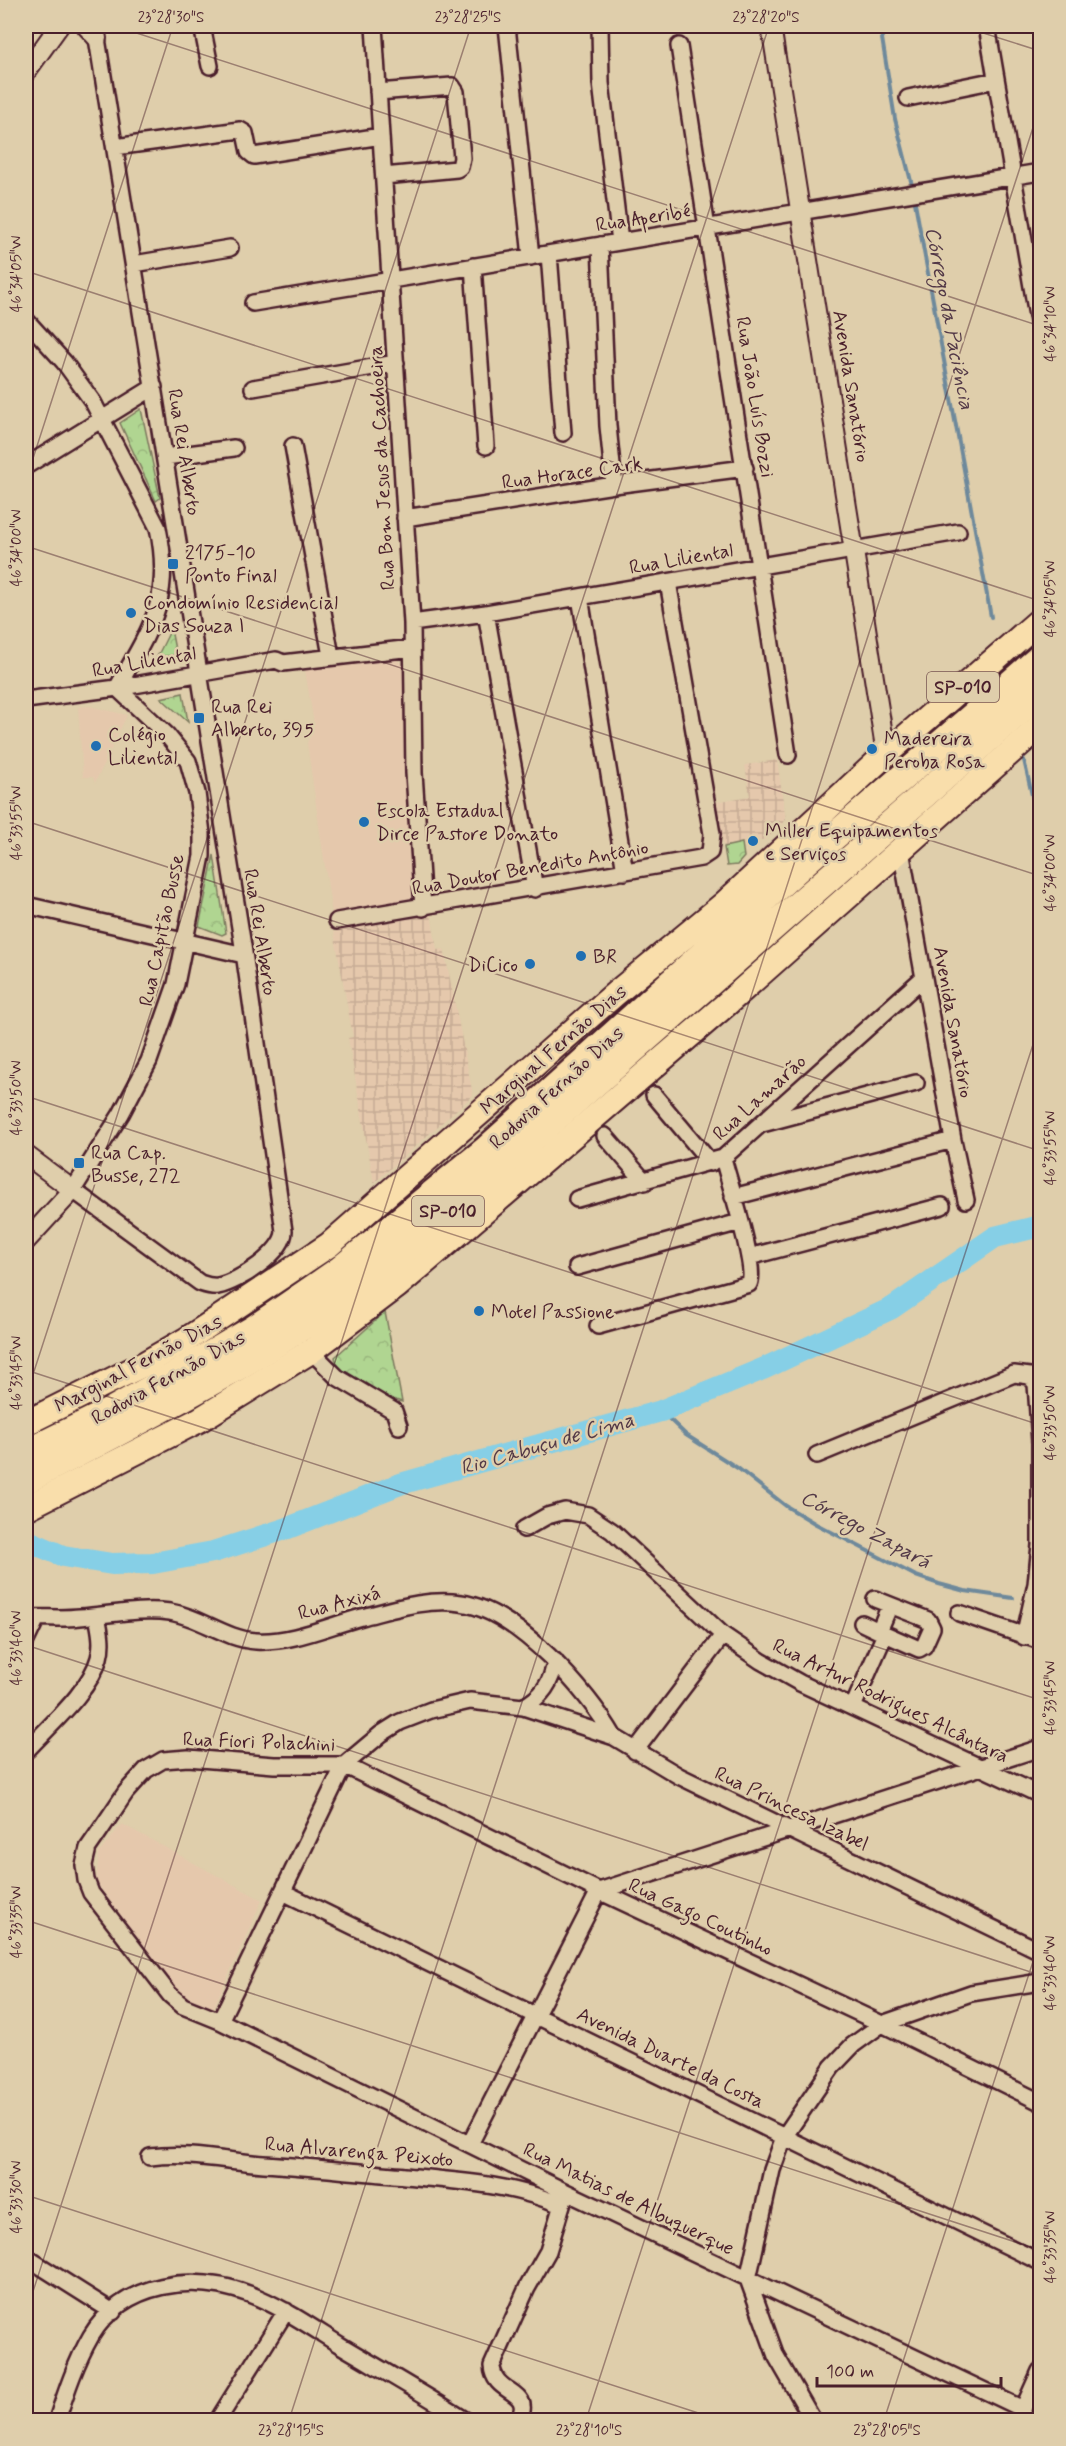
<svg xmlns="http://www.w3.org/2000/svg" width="1066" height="2446" font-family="Mynerve,sans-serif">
<defs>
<pattern id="industrial-grid" width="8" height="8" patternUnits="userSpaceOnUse" patternTransform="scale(1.5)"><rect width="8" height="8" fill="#e5c8ac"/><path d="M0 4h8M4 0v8" fill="none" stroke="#c6ab94"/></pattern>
<pattern id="park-crowns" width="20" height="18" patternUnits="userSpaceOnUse" patternTransform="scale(1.5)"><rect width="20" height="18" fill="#b0d591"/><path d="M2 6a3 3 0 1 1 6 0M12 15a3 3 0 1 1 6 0" fill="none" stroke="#99b67d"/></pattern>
</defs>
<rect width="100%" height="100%" fill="#dfceab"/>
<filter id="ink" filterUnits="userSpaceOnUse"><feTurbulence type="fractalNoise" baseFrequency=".0167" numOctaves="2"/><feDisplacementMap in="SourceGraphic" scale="12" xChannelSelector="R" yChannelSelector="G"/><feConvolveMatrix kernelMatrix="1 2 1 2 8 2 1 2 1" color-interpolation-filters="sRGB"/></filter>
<g filter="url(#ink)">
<!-- built -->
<path fill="#e5c8ac" d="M 395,659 L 403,664 L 414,900 L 332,914 L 307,743 L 314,724 L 305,670 Z
M 89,706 L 127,715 L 95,783 L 93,777 L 83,777 L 78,707 Z
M 122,1824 L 262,1900 L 213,2009 L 178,1993 L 96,1882 L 99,1853 Z"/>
<!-- industrial -->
<path fill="url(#industrial-grid)" d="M 777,760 L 786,820 L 767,839 L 724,847 L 715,802 L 750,796 L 745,765 Z
M 431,914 L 437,950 L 444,949 L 473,1095 L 374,1183 L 348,1038 L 353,1037 L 334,932 Z"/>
<!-- park -->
<path fill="url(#park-crowns)" stroke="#7d7a5e" stroke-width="1.5" d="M 141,409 L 160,498 L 156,501 L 120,423 Z
M 171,629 L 176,655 L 157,657 Z
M 183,693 L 188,722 L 161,698 Z
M 742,843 L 744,857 L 737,865 L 727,866 L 724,847 Z
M 214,855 L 226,933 L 222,935 L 199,926 Z
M 385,1312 L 402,1402 C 382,1396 338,1380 335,1357 Z"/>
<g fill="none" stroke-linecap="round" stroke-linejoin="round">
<!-- stream -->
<path stroke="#6e899b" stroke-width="4" d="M 880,26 L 895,119 L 913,189
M 914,197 L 991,617
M 1024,760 L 1040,830
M 661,1411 L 686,1435 L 739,1469 L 786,1506 L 816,1524 L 916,1576 L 939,1584 L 965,1591 L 1013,1598"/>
<!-- river -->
<path stroke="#86cfe6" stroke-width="22" d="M 26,1540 L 63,1556 L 112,1564 L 153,1563 L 213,1552 L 288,1528 L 400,1484 L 661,1411 L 765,1368 L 892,1308 L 995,1237 L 1040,1226"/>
<defs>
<path id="minor" d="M 95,26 L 243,946 L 284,1231 C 284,1252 239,1282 218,1286 C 211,1287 206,1285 200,1283 L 73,1190 L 121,1114 L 149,1061 L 176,984 L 202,856 L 202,834 L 197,793 L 188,761 L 167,735 L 117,688
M 202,26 L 210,66
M 374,26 L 412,623 L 414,773 L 423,908
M 507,26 L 531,257
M 600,26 L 601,83 L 620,242
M 987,26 L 1040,333
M 679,46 L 788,755
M 378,92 L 452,86 L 456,92 L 462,158 L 460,167 L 457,169 L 384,176
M 908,98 L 996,80
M 115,147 L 240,130 L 245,133 L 249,152 L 254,156 L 381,136
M 600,245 L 608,426 L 614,485
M 549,254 L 563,433
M 134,264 L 230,248
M 473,266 L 486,446
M 253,303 L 1040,172
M 26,320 L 64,362 L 93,402 L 158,528 C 173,598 151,628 117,688
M 253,388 L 396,363
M 293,446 L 331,656
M 165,457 L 234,448
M 26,466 L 154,387
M 405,518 L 614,485 L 745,468
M 580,597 L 625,872
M 486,613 L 535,889
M 412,623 L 486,613 L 958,532
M 26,700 L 117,688 L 276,660 L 283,663 L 412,648
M 901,850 L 953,1140 L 966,1200
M 26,905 L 244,955
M 337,921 L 701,858 L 710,852 L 712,834 L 668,582
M 654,1095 L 711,1163
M 762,1124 L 916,1083
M 605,1136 L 645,1182
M 733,1197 L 953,1140
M 577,1199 L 723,1158
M 749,1257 L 942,1206
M 577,1267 L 740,1222
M 598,1326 L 749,1284 C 758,1270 728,1178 723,1158 L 923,978
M 311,1351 L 337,1377 L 394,1411 L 399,1426
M 817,1455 L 1014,1374 L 1030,1376 L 1036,1384 L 1040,1443 L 1040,1545 L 1036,1584 L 1024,1637
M 524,1529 L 547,1516 L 565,1511 L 588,1515 L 612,1531 L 723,1635 L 761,1661 L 800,1683 L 1040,1795
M 959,1613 L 1040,1641
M 26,1618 C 44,1617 62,1619 80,1617 C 110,1615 140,1608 170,1612 C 201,1617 225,1639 256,1641 C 292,1643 328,1626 362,1617 C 394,1609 427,1598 461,1603 C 516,1610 588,1691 614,1737
M 862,1623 L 885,1634
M 879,1631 L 890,1605
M 26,1641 L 37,1618
M 523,1707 C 542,1697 552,1683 555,1661
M 853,1707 L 885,1634 L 919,1649 L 924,1646 L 932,1628 L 928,1620 L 875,1599
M 27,1750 C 50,1725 90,1691 99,1658 C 103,1644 100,1630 97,1616
M 635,1751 L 723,1635
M 283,1892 L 1040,2262
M 220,2021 L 344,1765 L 381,1734 L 400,1722 L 431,1710 L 470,1701 L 523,1707 L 614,1737 L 679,1776 L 1040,1951
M 470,2144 L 599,1891 L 1040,1748
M 150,2157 C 190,2152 225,2161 264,2164 C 311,2167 358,2172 405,2176 C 458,2181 512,2184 561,2205
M 26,2257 L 113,2312
M 1023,2409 L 566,2192 L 220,2021 L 183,2006 L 170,1995 L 91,1893 L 86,1880 L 84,1865 L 88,1848 L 97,1835 L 126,1792 L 146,1770 L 163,1760 L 188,1758 L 274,1765 L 344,1765 L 599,1891 L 882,2024 L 1040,2102
M 57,2420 C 66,2392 76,2362 91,2336 C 124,2281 194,2273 249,2294 C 281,2306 311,2327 340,2345 C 382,2370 424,2394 465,2420
M 218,2420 L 286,2311
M 519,2420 C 534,2388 494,2396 492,2366 L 527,2288 L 548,2251 L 564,2198
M 813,2420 L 776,2356 L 748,2279 L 772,2170 L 784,2137 L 832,2067 L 853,2045 L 882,2024 L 971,1993 L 1040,1982
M 1024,2420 L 1023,2409 L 1040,2371"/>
<path id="tertiary" d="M 86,26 L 97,38
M 771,26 L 886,754
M 26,72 L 59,26
M 26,1155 L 73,1190 L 26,1241"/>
<path id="trunk" d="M 26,1423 L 146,1363 L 186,1340 L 329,1245 L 615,994 L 724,904 L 886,754 L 1040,620
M 26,1508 L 199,1420 L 311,1351 L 397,1286 L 723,1007 L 1040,726"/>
<path id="motorway" d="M 26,1453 L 113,1410 L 179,1373 L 254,1329 L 340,1270 L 485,1151 L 807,860 L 1040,658
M 26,1480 C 146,1418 268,1357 376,1275 L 1040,693"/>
</defs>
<!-- minor casing -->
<use href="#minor" stroke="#4a1f2b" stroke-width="20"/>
<!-- tertiary casing -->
<use href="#tertiary" stroke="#4a1f2b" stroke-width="22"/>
<!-- trunk casing -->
<use href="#trunk" stroke="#4a1f2b" stroke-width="28"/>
<!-- motorway casing -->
<use href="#motorway" stroke="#4a1f2b" stroke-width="32"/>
<!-- minor -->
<use href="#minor" stroke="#dfceab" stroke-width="15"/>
<!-- tertiary -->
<use href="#tertiary" stroke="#dfceab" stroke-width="18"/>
<!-- trunk -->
<use href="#trunk" stroke="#f9deab" stroke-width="24"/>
<!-- motorway -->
<use href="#motorway" stroke="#f9deab" stroke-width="27"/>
</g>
</g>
<!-- ticks -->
<path fill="none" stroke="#4a1f2b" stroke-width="1.5" stroke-opacity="0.45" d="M 115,26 L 1040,326M 961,26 L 1040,51M 26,271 L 1040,601M 26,480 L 173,26M 26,546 L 1040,876M 26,821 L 1040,1151M 26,1096 L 1040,1425M 26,1370 L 1040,1700M 26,1396 L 471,26M 26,1645 L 1040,1975M 26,1920 L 1040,2250M 26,2195 L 720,2420M 26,2313 L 769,26M 289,2420 L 1040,106M 586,2420 L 1040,1023M 884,2420 L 1040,1940"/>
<!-- markers -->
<g fill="#1f6fb2" stroke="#dfceab" stroke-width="2">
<rect x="167" y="558" width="12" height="12" rx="3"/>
<circle cx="131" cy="613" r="6"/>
<rect x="193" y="712" width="12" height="12" rx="3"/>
<circle cx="96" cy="746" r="6"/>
<circle cx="872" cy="749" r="6"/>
<circle cx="364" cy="822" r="6"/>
<circle cx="753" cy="841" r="6"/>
<circle cx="581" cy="956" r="6"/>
<circle cx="530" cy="964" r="6"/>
<rect x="73" y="1157" width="12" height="12" rx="3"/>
<circle cx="479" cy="1311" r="6"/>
</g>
<g text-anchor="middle" stroke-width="5" stroke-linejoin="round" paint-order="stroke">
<!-- shield labels -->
<g fill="#dfceab" stroke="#775451" stroke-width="1.5">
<rect x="927" y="672" width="72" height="30" rx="4.5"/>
<rect x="412" y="1196" width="72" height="30" rx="4.5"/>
</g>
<g font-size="18" font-weight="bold" fill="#4a1f2b">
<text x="963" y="693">SP-010</text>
<text x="448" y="1217">SP-010</text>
</g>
<!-- street labels -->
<g font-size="20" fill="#4a1f2b" stroke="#dfceab">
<text transform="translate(643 217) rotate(-9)" y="7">Rua Aperibé</text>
<text transform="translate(852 386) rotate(81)" y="7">Avenida Sanatório</text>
<text transform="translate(756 397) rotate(81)" y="7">Rua João Luís Bozzi</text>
<text transform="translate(185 452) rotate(81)" y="7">Rua Rei Alberto</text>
<text transform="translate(381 468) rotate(-93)" y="7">Rua Bom Jesus da Cachoeira</text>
<text transform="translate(572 472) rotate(-8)" y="7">Rua Horace Cark</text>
<text transform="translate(681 558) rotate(-10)" y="7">Rua Liliental</text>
<text transform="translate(144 661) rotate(-10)" y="7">Rua Liliental</text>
<text transform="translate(530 867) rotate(-10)" y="7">Rua Doutor Benedito Antônio</text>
<text transform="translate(161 930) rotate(-78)" y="7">Rua Capitão Busse</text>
<text transform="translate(261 932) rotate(81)" y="7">Rua Rei Alberto</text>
<text transform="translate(954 1022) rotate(80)" y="7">Avenida Sanatório</text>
<text transform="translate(553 1049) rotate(-41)" y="7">Marginal Fernão Dias</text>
<text transform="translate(556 1087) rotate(-42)" y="7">Rodovia Fernão Dias</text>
<text transform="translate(759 1097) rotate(-42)" y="7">Rua Lamarão</text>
<text transform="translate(138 1363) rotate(-28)" y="7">Marginal Fernão Dias</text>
<text transform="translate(168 1377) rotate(-29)" y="7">Rodovia Fernão Dias</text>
<text transform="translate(339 1602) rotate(-15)" y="7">Rua Axixá</text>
<text transform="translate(891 1700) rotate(26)" y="7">Rua Artur Rodrigues Alcântara</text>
<text transform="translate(259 1741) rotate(2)" y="7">Rua Fiori Polachini</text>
<text transform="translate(792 1808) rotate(26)" y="7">Rua Princesa Izabel</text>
<text transform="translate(701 1916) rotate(25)" y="7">Rua Gago Coutinho</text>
<text transform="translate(671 2057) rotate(26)" y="7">Avenida Duarte da Costa</text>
<text transform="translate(359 2151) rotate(5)" y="7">Rua Alvarenga Peixoto</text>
<text transform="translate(629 2198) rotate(26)" y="7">Rua Matias de Albuquerque</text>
</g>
<!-- poi labels -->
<g font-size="20" fill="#4a1f2b" stroke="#dfceab" text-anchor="start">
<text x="185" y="559">2175-10<tspan x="185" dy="23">Ponto Final</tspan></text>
<text x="143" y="609">Condomínio Residencial<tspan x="143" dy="23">Dias Souza I</tspan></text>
<text x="211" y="713">Rua Rei<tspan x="211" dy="23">Alberto, 395</tspan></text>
<text x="108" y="741">Colégio<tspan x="108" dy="23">Liliental</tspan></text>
<text x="884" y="745">Madereira<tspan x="884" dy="23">Peroba Rosa</tspan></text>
<text x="376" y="817">Escola Estadual<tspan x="376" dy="23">Dirce Pastore Donato</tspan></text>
<text x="765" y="837">Miller Equipamentos<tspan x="765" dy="23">e Serviços</tspan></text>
<text x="593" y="963">BR</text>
<text x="518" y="971" text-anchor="end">DiCico</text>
<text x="91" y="1159">Rua Cap.<tspan x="91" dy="23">Busse, 272</tspan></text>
<text x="491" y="1318">Motel Passione</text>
</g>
<!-- water labels -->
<g font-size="21" font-style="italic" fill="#533947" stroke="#dfceab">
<text transform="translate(950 318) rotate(79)" y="7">Córrego da Paciência</text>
<text transform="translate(547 1443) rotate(-16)" y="7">Rio Cabuçu de Cima</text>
<text transform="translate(866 1529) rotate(28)" y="7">Córrego Zapará</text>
</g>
</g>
<!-- margin -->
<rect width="1066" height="2446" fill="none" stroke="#dfceab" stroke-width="66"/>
<!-- scale -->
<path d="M817 2377v9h184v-9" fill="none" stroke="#4a1f2b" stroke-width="3"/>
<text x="826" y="2377" font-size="18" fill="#4a1f2b" stroke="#dfceab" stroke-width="4.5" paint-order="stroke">100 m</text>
<rect x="33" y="33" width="1000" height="2380" fill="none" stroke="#4a1f2b" stroke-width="2"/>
<g font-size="15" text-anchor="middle" fill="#4a1f2b">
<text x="171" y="22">23°28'30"S</text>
<text x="468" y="22">23°28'25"S</text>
<text x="766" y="22">23°28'20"S</text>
<text transform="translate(16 274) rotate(-90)" y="5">46°34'05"W</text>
<text transform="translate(1050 324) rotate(-90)" y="5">46°34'10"W</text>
<text transform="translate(16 548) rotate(-90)" y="5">46°34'00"W</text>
<text transform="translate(1050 599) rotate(-90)" y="5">46°34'05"W</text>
<text transform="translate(16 823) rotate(-90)" y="5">46°33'55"W</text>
<text transform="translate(1050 873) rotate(-90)" y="5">46°34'00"W</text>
<text transform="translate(16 1098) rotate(-90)" y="5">46°33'50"W</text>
<text transform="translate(1050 1148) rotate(-90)" y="5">46°33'55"W</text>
<text transform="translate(16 1373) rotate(-90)" y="5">46°33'45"W</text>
<text transform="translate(1050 1423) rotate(-90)" y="5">46°33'50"W</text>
<text transform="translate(16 1648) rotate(-90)" y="5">46°33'40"W</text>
<text transform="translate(1050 1698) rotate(-90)" y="5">46°33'45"W</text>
<text transform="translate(16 1922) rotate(-90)" y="5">46°33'35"W</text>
<text transform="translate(1050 1973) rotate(-90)" y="5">46°33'40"W</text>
<text transform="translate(16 2197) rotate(-90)" y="5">46°33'30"W</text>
<text transform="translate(1050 2247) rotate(-90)" y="5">46°33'35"W</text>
<text x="291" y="2435">23°28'15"S</text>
<text x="589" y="2435">23°28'10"S</text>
<text x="887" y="2435">23°28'05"S</text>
</g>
</svg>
